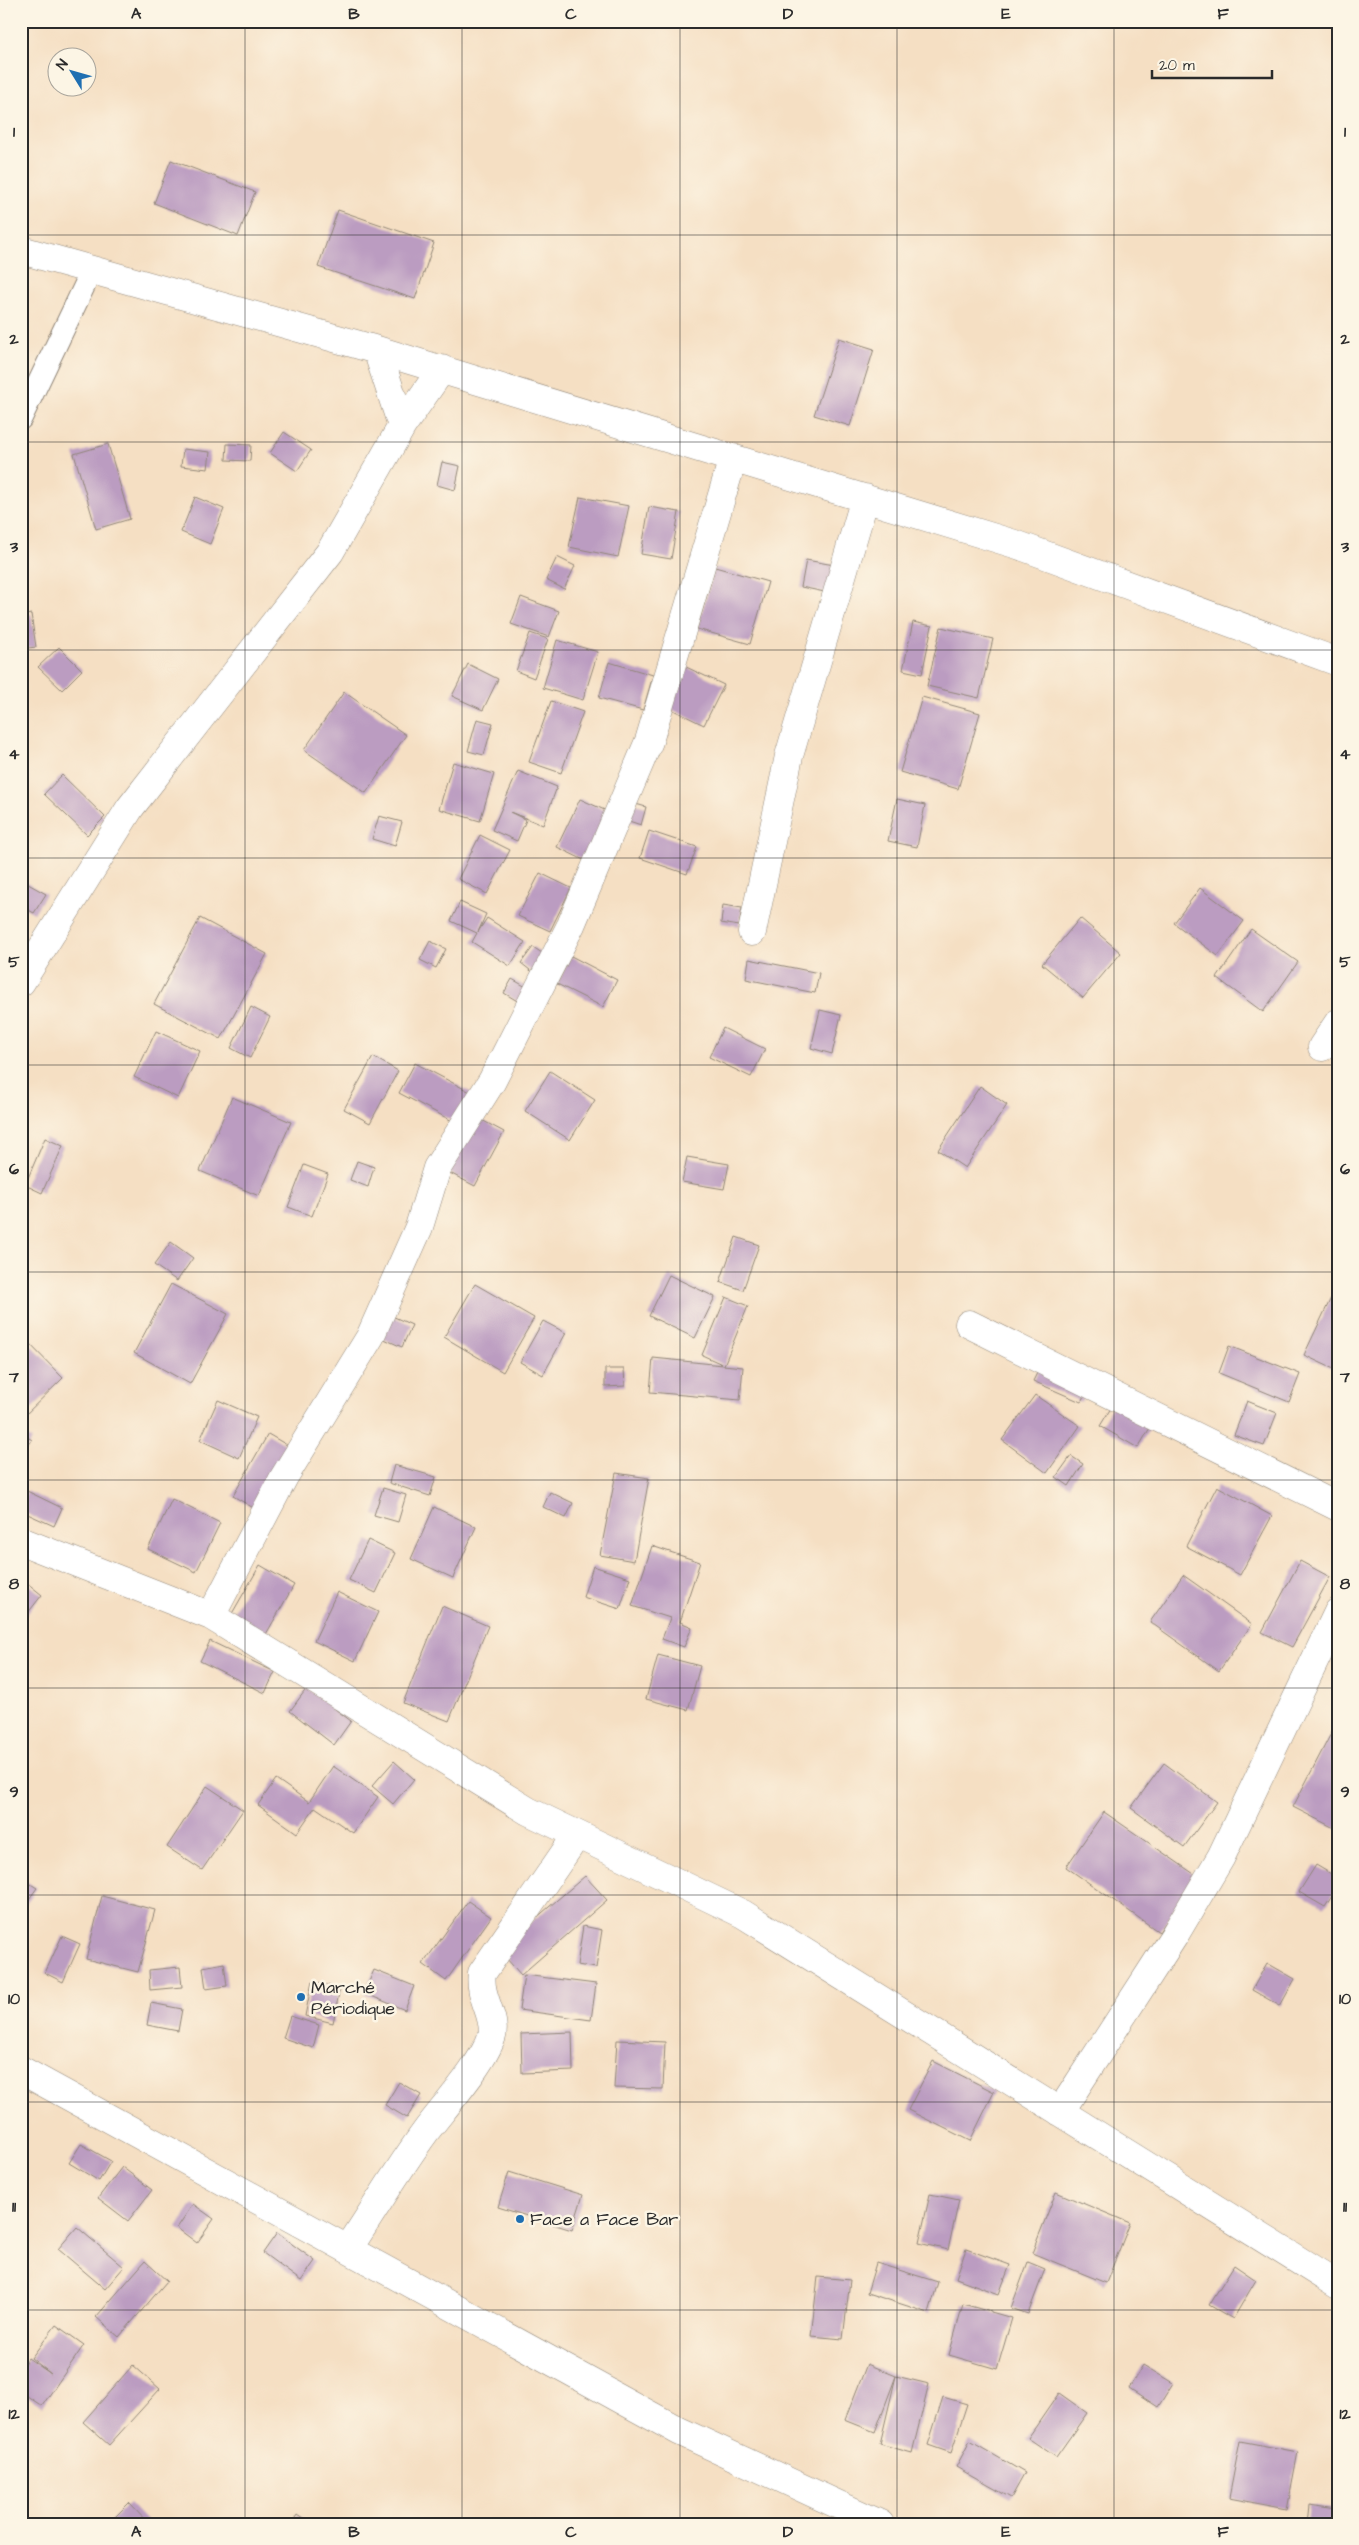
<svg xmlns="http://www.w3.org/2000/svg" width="1359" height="2545" font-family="'Architects Daughter',sans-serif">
<rect width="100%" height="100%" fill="#fcf5e5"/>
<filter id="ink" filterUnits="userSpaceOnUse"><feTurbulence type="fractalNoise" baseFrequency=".02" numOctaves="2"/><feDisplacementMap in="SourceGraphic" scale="10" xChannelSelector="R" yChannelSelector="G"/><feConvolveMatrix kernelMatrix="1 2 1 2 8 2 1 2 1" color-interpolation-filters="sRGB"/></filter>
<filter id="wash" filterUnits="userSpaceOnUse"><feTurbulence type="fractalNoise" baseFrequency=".0096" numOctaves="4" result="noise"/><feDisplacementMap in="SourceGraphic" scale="20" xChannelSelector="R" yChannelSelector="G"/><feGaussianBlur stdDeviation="1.12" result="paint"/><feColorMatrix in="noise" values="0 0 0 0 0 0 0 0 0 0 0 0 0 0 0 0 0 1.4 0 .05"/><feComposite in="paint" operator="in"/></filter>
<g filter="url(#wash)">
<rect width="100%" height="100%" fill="#f5dfc3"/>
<g id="blocks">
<!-- building -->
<path fill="#bb9cc1" d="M 171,160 L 255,192 L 238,236 L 154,203 Z
M 338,210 L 434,243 L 415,299 L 318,267 Z
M 839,338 L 874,349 L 850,426 L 814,415 Z
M 284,432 L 311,450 L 297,471 L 270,453 Z
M 108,444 L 130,519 L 96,529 L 74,454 Z
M 227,444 L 251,445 L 250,461 L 226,460 Z
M 183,449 L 210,452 L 208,469 L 181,466 Z
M 442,462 L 460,466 L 455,490 L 437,485 Z
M 195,497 L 224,509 L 210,544 L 181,532 Z
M 580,497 L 629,506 L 618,557 L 569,547 Z
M 649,507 L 679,512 L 671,559 L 641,554 Z
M 557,557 L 575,566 L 564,589 L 546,580 Z
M 806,560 L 840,566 L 834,594 L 801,587 Z
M 715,567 L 768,582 L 750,644 L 697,629 Z
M 521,597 L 559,611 L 549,637 L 511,624 Z
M 31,614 L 36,647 L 21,649 L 21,616 Z
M 913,622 L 932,626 L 922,674 L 903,670 Z
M 941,627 L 993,639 L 979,698 L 927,686 Z
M 530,633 L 548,639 L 534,678 L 516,671 Z
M 557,640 L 598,652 L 583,700 L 543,688 Z
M 59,647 L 82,670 L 62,690 L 38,667 Z
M 609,662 L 653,675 L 643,710 L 599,698 Z
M 468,664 L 498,679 L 483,710 L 452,696 Z
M 684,666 L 724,685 L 704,725 L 665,706 Z
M 344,692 L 406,735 L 366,793 L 304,750 Z
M 922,697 L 980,713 L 958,789 L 900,772 Z
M 551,701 L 583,712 L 561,773 L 529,762 Z
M 477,719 L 493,723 L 484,755 L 468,751 Z
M 453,762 L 494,774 L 480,821 L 439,809 Z
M 518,771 L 557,787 L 543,825 L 510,812 L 526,820 L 517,841 L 492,830 Z
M 62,775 L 105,817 L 87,835 L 44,794 Z
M 580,799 L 609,812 L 586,861 L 557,847 Z
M 897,799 L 925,805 L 917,847 L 888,841 Z
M 629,802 L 646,807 L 641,825 L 623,819 Z
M 379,816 L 402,822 L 395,846 L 372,839 Z
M 649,831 L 697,847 L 687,874 L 640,858 Z
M 480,835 L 510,850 L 487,894 L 458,879 Z
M 540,873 L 571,888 L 550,931 L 518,916 Z
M 21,880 L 46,894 L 34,913 L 21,906 Z
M 1200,888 L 1244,921 L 1218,956 L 1174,923 Z
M 460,902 L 486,914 L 478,932 L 487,918 L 525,942 L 510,966 L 472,942 L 477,933 L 451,921 Z
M 723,905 L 742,908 L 739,926 L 721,923 Z
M 200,918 L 267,954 L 221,1039 L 154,1004 Z
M 1080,918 L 1121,953 L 1083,998 L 1042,964 Z
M 1251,929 L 1298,962 L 1263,1012 L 1217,978 Z
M 430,941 L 446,949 L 436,968 L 420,960 Z
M 533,947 L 548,957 L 535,974 L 521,963 Z
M 571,956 L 617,980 L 603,1007 L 557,984 Z
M 749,959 L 819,973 L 815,993 L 746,979 Z
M 512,979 L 528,988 L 519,1002 L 504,993 Z
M 251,1007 L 270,1017 L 250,1058 L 231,1048 Z
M 820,1010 L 841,1015 L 832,1054 L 811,1048 Z
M 723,1028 L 765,1049 L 751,1077 L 709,1057 Z
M 156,1031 L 200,1051 L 178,1098 L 134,1077 Z
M 373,1057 L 398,1071 L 370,1123 L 344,1109 Z
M 415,1063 L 474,1094 L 458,1124 L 399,1093 Z
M 550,1071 L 595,1100 L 570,1140 L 525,1111 Z
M 980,1086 L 1007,1105 L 965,1168 L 938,1150 Z
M 232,1097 L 291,1122 L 259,1196 L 200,1171 Z
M 478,1118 L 504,1132 L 475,1186 L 448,1172 Z
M 45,1138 L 63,1146 L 42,1193 L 25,1185 Z
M 687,1157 L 729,1164 L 724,1189 L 682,1182 Z
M 357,1161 L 374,1167 L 368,1187 L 350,1180 Z
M 304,1165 L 328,1174 L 312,1216 L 288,1207 Z
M 736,1237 L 759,1245 L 743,1290 L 720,1282 Z
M 171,1242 L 193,1258 L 177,1281 L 154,1265 Z
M 669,1275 L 715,1297 L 695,1338 L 649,1316 Z
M 171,1284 L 228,1314 L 190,1384 L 134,1353 Z
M 475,1284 L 534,1318 L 503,1372 L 444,1337 Z
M 726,1297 L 748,1306 L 724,1365 L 702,1355 Z
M 1331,1298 L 1338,1301 L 1338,1371 L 1304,1355 Z
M 392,1316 L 412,1325 L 402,1347 L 382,1338 Z
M 543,1321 L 566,1333 L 543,1375 L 520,1362 Z
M 21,1335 L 63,1378 L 21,1419 Z
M 1229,1346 L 1300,1374 L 1289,1402 L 1219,1373 Z
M 653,1358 L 743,1367 L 740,1400 L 650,1392 Z
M 1041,1365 L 1089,1385 L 1081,1402 L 1033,1381 Z
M 605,1369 L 624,1369 L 625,1386 L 605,1387 Z
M 1035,1395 L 1080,1426 L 1047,1473 L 1002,1440 Z
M 218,1400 L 257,1417 L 239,1458 L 200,1440 Z
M 1247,1401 L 1277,1413 L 1264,1446 L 1234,1435 Z
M 1114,1403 L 1151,1426 L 1138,1448 L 1100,1426 Z
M 21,1433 L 32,1440 L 21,1457 Z
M 268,1434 L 292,1448 L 257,1510 L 233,1496 Z
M 1071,1456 L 1083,1464 L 1069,1486 L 1056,1477 Z
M 394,1465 L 436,1477 L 430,1496 L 389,1483 Z
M 616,1473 L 649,1478 L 634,1561 L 600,1555 Z
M 1217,1486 L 1272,1516 L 1240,1575 L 1186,1546 Z
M 383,1488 L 406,1495 L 398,1522 L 374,1515 Z
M 27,1491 L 62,1508 L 54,1526 L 21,1511 L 21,1505 Z
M 550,1492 L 573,1503 L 566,1518 L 543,1507 Z
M 172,1499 L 220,1523 L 196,1572 L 148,1549 Z
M 434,1507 L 476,1527 L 453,1578 L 411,1559 Z
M 368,1540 L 395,1553 L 376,1593 L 349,1580 Z
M 652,1546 L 700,1562 L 680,1622 L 692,1627 L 684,1647 L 662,1639 L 670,1618 L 632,1606 Z
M 1300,1561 L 1330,1577 L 1292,1647 L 1262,1632 Z
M 260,1565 L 294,1585 L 265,1636 L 230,1617 Z
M 593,1566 L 630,1578 L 620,1609 L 583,1597 Z
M 1183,1575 L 1252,1624 L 1219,1671 L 1150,1622 Z
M 21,1578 L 42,1595 L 23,1619 L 21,1617 Z
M 337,1592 L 378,1612 L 355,1661 L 314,1641 Z
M 442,1606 L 488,1626 L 449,1721 L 403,1703 Z
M 210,1641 L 275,1672 L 265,1693 L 200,1661 Z
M 658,1655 L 700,1666 L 688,1710 L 646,1699 Z
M 307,1688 L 351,1721 L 334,1745 L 290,1711 Z
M 1338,1720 L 1338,1830 L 1293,1807 Z
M 394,1761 L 414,1779 L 393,1804 L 372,1786 Z
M 1164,1763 L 1217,1802 L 1184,1847 L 1131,1808 Z
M 333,1766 L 378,1797 L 353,1833 L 315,1807 L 297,1833 L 258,1805 L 276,1779 L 309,1802 Z
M 207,1786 L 243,1810 L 202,1870 L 167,1847 Z
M 1104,1812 L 1197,1876 L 1159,1932 L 1066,1867 Z
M 1316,1865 L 1338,1878 L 1338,1887 L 1325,1907 L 1299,1892 Z
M 585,1876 L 607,1900 L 521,1975 L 499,1950 Z
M 21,1878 L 37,1888 L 21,1910 Z
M 102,1896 L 155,1910 L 138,1972 L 86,1959 Z
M 468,1901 L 491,1917 L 446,1981 L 423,1964 Z
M 583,1926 L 602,1930 L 596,1968 L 577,1965 Z
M 62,1936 L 80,1944 L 63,1982 L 45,1973 Z
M 224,1963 L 227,1986 L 206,1989 L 203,1967 Z
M 1267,1963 L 1295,1979 L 1280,2006 L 1252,1990 Z
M 180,1967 L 182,1987 L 150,1990 L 149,1970 Z
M 374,1970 L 414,1986 L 405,2010 L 364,1993 Z
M 524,1975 L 596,1984 L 591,2020 L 519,2010 Z
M 312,1982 L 340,1988 L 333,2023 L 305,2016 Z
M 151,2003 L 182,2009 L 178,2031 L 147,2025 Z
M 290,2016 L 319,2025 L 313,2048 L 283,2038 Z
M 572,2032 L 573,2071 L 522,2073 L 521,2034 Z
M 617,2040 L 665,2042 L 663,2089 L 614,2088 Z
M 933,2061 L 994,2092 L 970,2141 L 908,2110 Z
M 399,2082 L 421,2095 L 407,2118 L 385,2105 Z
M 81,2144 L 111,2161 L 99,2181 L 69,2163 Z
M 122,2167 L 152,2190 L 128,2221 L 98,2198 Z
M 509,2172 L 583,2195 L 572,2230 L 498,2207 Z
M 1056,2192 L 1130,2223 L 1106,2283 L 1032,2253 Z
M 930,2194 L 959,2200 L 948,2250 L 919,2243 Z
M 193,2204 L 214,2219 L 197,2243 L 177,2228 Z
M 77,2227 L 124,2267 L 105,2289 L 58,2249 Z
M 277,2233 L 315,2261 L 301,2281 L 263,2253 Z
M 966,2249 L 1010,2265 L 999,2294 L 956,2278 Z
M 145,2261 L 167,2281 L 119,2337 L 96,2317 Z
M 1028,2262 L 1045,2269 L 1028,2314 L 1011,2308 Z
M 876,2263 L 938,2282 L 929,2313 L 867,2293 Z
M 1234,2265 L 1256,2280 L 1233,2319 L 1209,2305 Z
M 818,2277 L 850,2280 L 843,2339 L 811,2336 Z
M 963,2304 L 1012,2318 L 997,2369 L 949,2355 Z
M 56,2325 L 84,2345 L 42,2406 L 21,2392 L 21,2368 L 28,2358 L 51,2374 L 31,2358 Z
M 867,2364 L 896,2376 L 875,2432 L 845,2420 Z
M 133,2365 L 160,2389 L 109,2445 L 83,2422 Z
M 1143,2365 L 1173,2383 L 1158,2407 L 1129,2388 Z
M 896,2376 L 929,2384 L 912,2453 L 880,2444 Z
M 1059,2393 L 1087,2413 L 1056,2457 L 1028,2438 Z
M 943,2397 L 967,2404 L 951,2453 L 928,2445 Z
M 970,2441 L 1025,2473 L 1011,2498 L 956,2467 Z
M 1240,2441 L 1298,2452 L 1287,2509 L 1229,2498 Z
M 129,2503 L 149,2524 L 108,2524 Z
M 1309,2505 L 1338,2509 L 1338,2524 L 1307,2524 Z
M 297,2515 L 310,2524 L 291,2524 Z"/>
</g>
</g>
<g filter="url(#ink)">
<use href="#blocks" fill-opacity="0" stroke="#908577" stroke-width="1"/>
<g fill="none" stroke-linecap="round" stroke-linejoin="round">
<defs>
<path id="lane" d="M 21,419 L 92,270"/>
<path id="street" d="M 21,250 L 377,350 L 1018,545 L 1338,662
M 377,350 L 402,426
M 752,932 L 789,756 L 865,498
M 21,982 L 130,808 L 330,552 L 402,426 L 442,369
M 1322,1047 L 1338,1023
M 969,1324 L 1338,1507
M 21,1541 L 211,1616 L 528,1811 L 743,1914 L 1338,2285
M 211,1616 L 284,1477 L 370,1337 L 419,1227 L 437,1168 L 492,1081 L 571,925 L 649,741 L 733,458
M 21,2070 L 679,2431 L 880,2524
M 1060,2112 L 1174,1936 L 1221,1857 L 1338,1612
M 348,2249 C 374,2210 398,2169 426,2131 C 444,2107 483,2064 492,2036 C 497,2017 478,1997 482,1973 L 577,1835"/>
</defs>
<!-- lane casing -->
<use href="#lane" stroke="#908577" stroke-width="23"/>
<!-- street casing -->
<use href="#street" stroke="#908577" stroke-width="29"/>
<!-- lane -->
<use href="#lane" stroke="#fff" stroke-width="21"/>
<!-- street -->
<use href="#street" stroke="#fff" stroke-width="28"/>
</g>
</g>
<!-- grid -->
<path fill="none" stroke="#2b2b2b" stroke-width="1" stroke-opacity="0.55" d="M 245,21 L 245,2524M 462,21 L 462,2524M 680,21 L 680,2524M 897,21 L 897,2524M 1114,21 L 1114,2524M 21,235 L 1338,235M 21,442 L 1338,442M 21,650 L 1338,650M 21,858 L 1338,858M 21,1065 L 1338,1065M 21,1272 L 1338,1272M 21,1480 L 1338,1480M 21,1688 L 1338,1688M 21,1895 L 1338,1895M 21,2102 L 1338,2102M 21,2310 L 1338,2310"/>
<!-- markers -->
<g fill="#1f6fb2" stroke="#fcf5e5" stroke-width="2">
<circle cx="301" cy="1997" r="5"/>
<circle cx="520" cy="2219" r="5"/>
</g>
<g text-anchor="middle" stroke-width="5" stroke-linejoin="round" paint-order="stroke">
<!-- poi labels -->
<g font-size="18" fill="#2b2b2b" stroke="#fcf5e5" text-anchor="start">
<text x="311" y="1993">Marché<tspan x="311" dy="21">Périodique</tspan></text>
<text x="530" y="2225">Face a Face Bar</text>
</g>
</g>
<!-- margin -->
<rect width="1359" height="2545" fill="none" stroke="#fcf5e5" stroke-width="55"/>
<!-- north arrow -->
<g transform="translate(72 72) rotate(307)"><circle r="24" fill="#fcf5e5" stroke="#a8a49b"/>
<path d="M0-4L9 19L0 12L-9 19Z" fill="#1f6fb2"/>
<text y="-8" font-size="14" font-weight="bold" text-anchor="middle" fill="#2b2b2b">N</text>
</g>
<!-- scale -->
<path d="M1152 70v8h120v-8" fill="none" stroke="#2b2b2b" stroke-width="2.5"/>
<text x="1159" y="70" font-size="15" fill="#2b2b2b" stroke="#fcf5e5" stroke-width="4" paint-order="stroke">20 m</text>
<rect x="28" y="28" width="1304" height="2490" fill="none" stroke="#2b2b2b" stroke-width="2"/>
<g font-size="16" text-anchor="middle" font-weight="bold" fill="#2b2b2b">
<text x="136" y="19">A</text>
<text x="354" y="19">B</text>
<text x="571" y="19">C</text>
<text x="788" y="19">D</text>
<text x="1006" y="19">E</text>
<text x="1223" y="19">F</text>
<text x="14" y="137">1</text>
<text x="1345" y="137">1</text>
<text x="14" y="344">2</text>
<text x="1345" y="344">2</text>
<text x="14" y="552">3</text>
<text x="1345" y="552">3</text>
<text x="14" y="759">4</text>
<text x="1345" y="759">4</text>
<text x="14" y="967">5</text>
<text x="1345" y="967">5</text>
<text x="14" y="1174">6</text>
<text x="1345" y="1174">6</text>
<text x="14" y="1382">7</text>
<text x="1345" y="1382">7</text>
<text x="14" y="1589">8</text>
<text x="1345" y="1589">8</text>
<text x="14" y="1797">9</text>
<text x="1345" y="1797">9</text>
<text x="14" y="2004">10</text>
<text x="1345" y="2004">10</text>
<text x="14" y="2212">11</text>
<text x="1345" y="2212">11</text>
<text x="14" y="2419">12</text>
<text x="1345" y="2419">12</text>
<text x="136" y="2537">A</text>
<text x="354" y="2537">B</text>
<text x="571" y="2537">C</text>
<text x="788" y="2537">D</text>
<text x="1006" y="2537">E</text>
<text x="1223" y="2537">F</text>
</g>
</svg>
